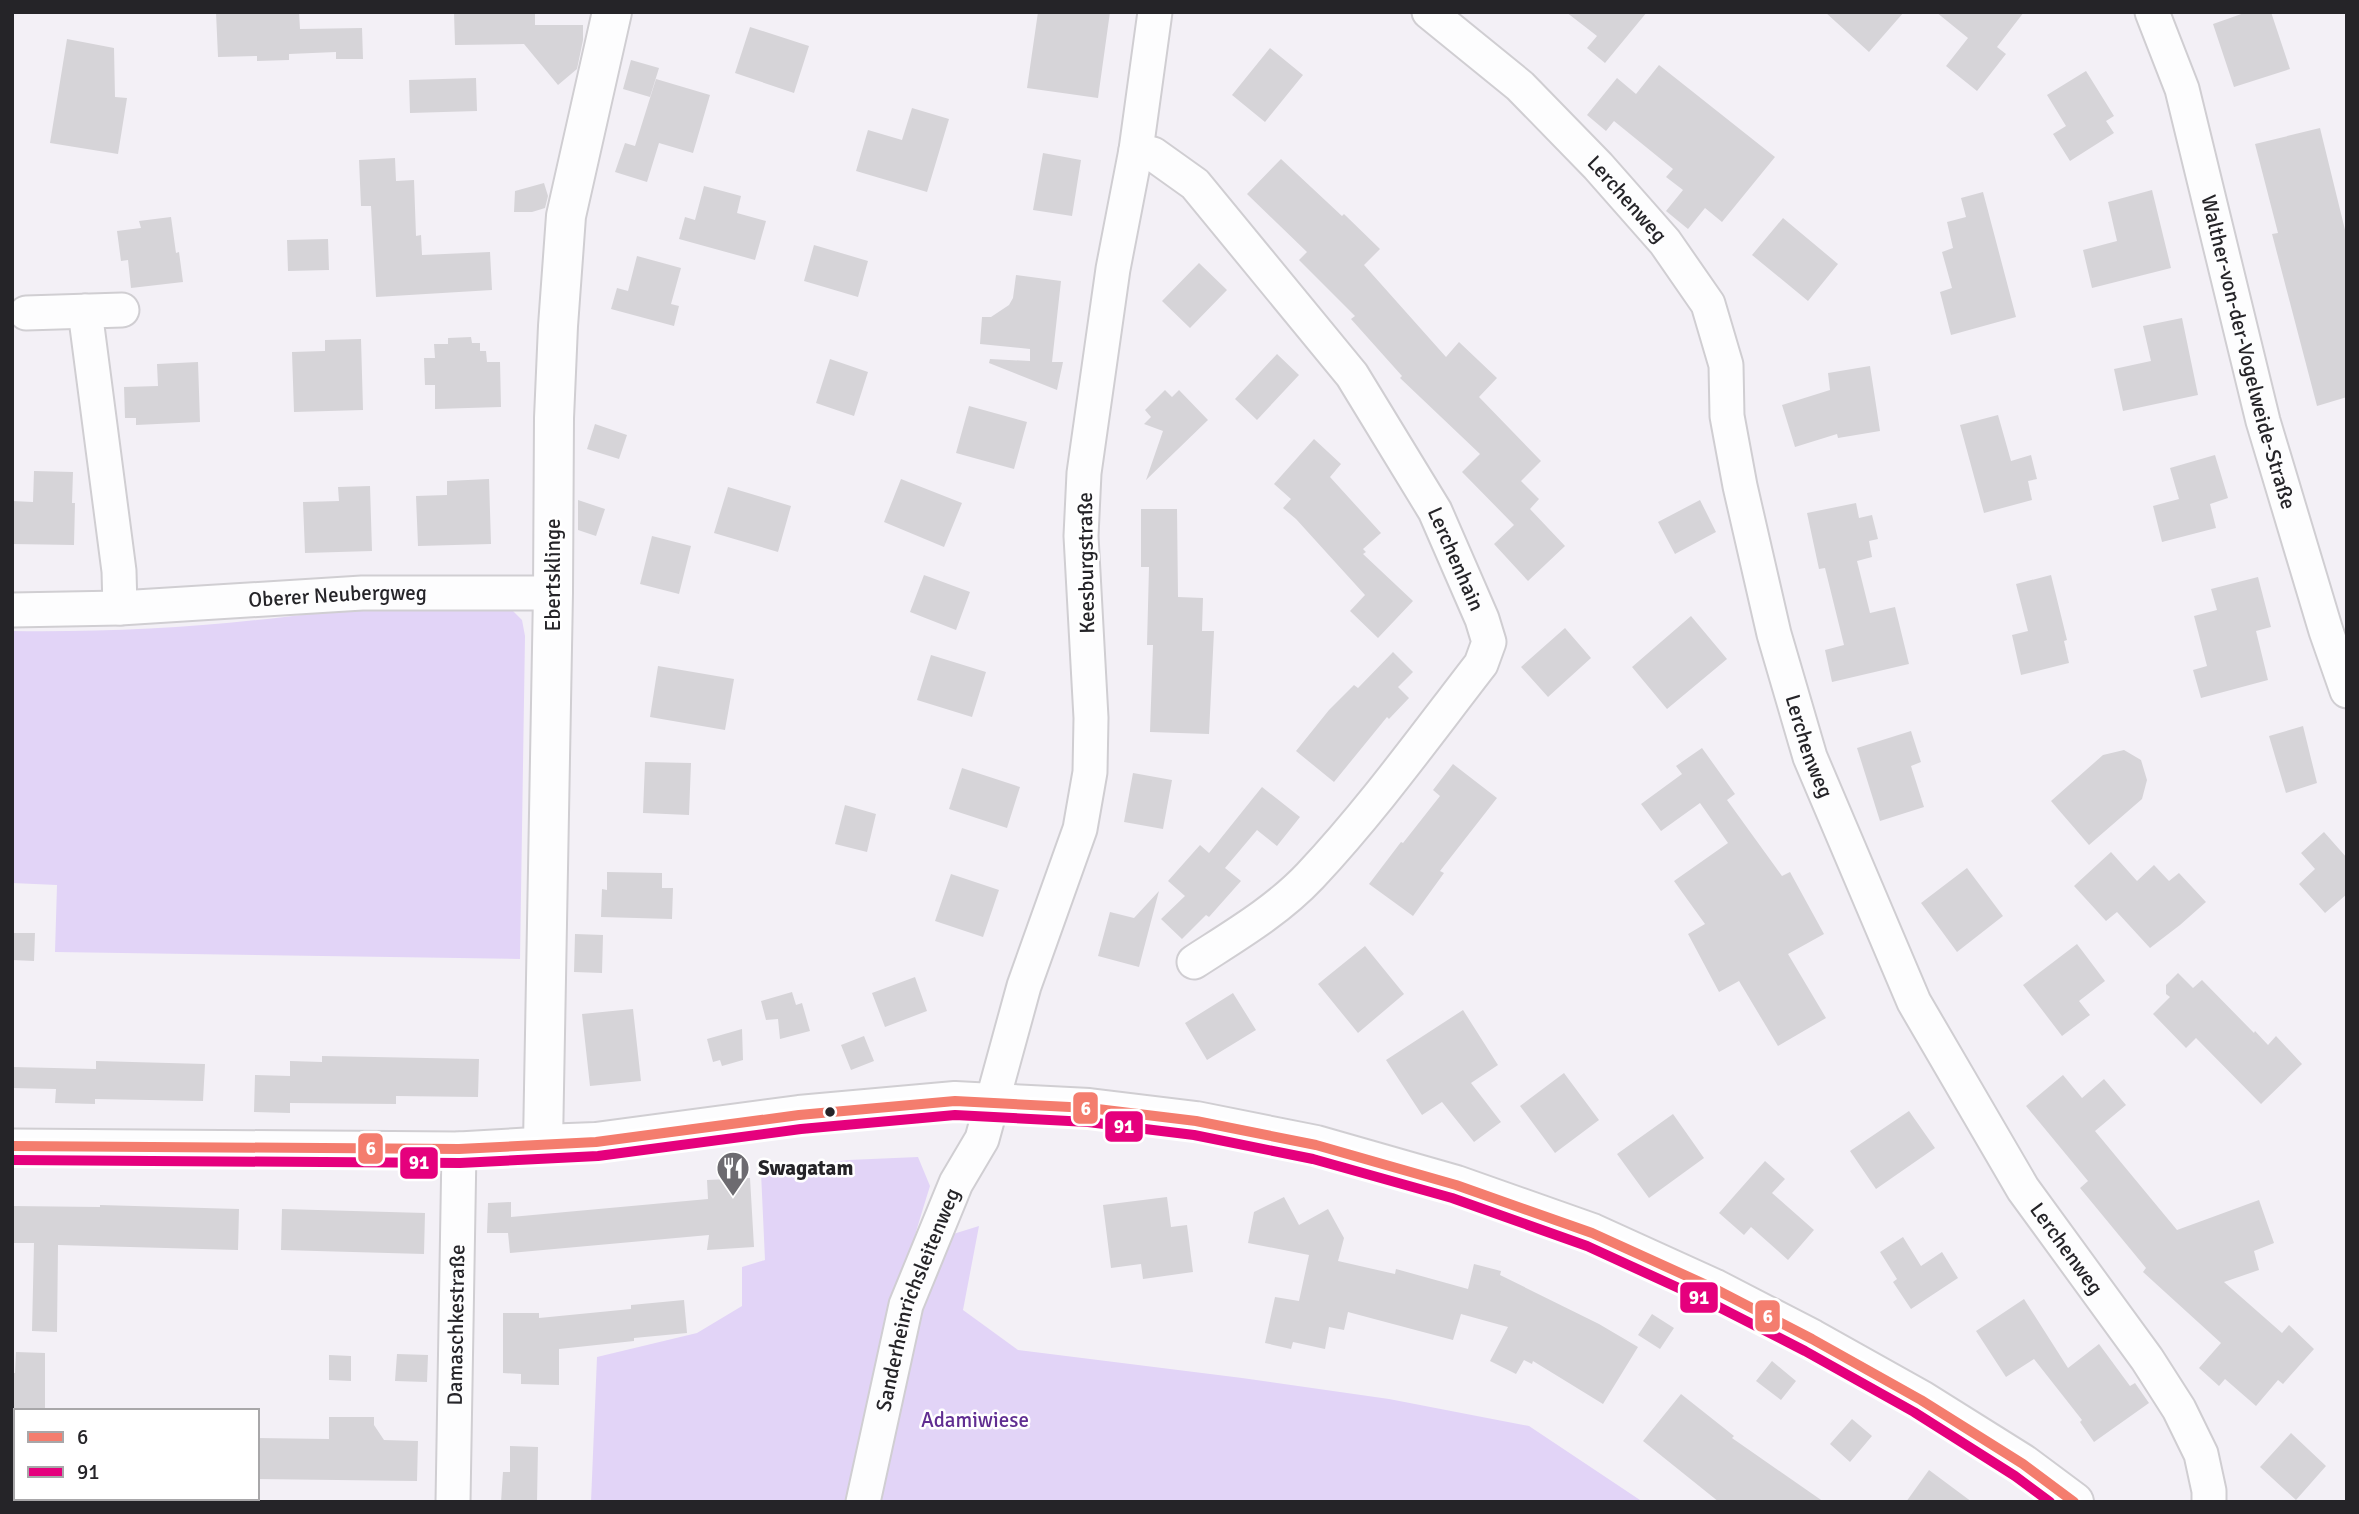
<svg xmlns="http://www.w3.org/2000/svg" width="2359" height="1514" font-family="Signika,sans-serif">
<rect width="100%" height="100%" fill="#f3f0f6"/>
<!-- green -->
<path fill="#e2d4f7" d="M 358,609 L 513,611 L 522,620 L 525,636 L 520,959 L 55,952 L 57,885 L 12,883 L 12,631 C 94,632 176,629 257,620 C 291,617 324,611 358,609 Z
M 918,1157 L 930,1186 C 897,1290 873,1395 849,1502 L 591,1502 L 597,1357 L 697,1333 L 742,1306 L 742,1267 L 765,1260 L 761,1172 L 848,1160 Z
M 979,1226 L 963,1310 L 1018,1350 L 1242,1378 L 1389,1399 L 1529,1426 L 1643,1502 L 872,1502 L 916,1310 L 950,1235 Z"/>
<!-- building -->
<path fill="#d6d4d8" d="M 216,12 L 299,12 L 300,29 L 362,28 L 363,59 L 336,59 L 336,52 L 289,54 L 289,60 L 257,61 L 257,56 L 218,57 Z
M 454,12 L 535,12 L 535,25 L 583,25 L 583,40 L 577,69 L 558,85 L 524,44 L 455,45 Z
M 1038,12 L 1110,12 L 1098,98 L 1027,88 Z
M 1566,12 L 1647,12 L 1605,63 L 1587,48 L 1597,36 Z
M 1825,12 L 1904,12 L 1869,52 Z
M 1936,12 L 2024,12 L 1997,47 L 2006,54 L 1977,91 L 1946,66 L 1968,38 Z
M 2247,12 L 2271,12 L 2290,69 L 2234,87 L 2213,24 Z
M 750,27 L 809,46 L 794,93 L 735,73 Z
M 67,39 L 114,48 L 115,97 L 127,98 L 118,154 L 50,143 Z
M 1270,48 L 1303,75 L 1265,122 L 1232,95 Z
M 631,60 L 659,68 L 650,97 L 623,89 Z
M 1659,65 L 1775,157 L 1722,222 L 1705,208 L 1688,229 L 1666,211 L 1683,190 L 1666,177 L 1673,169 L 1614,121 L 1606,131 L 1587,115 L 1617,78 L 1636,94 Z
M 2086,71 L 2114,116 L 2106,121 L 2114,133 L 2070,161 L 2053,134 L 2066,126 L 2047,95 Z
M 476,78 L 477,111 L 410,113 L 409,80 Z
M 656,79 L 710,95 L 693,153 L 659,143 L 647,182 L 615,172 L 625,143 L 635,146 Z
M 912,108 L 949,119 L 927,192 L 856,171 L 868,130 L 902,140 Z
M 2320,128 L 2347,238 L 2347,397 L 2317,406 L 2272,234 L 2278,233 L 2255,144 Z
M 1043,153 L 1081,160 L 1072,216 L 1033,210 Z
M 395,158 L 396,181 L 414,180 L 416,236 L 421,235 L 422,255 L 490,252 L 492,290 L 376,297 L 371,206 L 361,206 L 359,160 Z
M 1281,159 L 1342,216 L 1344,214 L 1380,249 L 1364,265 L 1446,357 L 1459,342 L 1497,378 L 1479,397 L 1541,461 L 1521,481 L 1539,499 L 1530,509 L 1565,546 L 1528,581 L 1494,544 L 1514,525 L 1462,472 L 1480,454 L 1400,378 L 1402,376 L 1351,319 L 1355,316 L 1299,260 L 1307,252 L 1247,194 Z
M 544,183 L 548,196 L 545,208 L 532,212 L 514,212 L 515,191 Z
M 704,186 L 741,196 L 737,213 L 766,221 L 755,260 L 679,239 L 685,217 L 695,220 Z
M 2152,190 L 2171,268 L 2092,288 L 2083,250 L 2117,241 L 2108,202 Z
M 1983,192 L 2016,317 L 1951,335 L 1940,292 L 1952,288 L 1942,252 L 1953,248 L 1947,222 L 1966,217 L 1961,198 Z
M 171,217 L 176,253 L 179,252 L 183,282 L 131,288 L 128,260 L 121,261 L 117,231 L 141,228 L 139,221 Z
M 1783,218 L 1838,264 L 1808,301 L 1752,255 Z
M 328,239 L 329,270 L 288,271 L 287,240 Z
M 814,245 L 868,261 L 858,297 L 804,281 Z
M 637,256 L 681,268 L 671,304 L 679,306 L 674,326 L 611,309 L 617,288 L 628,291 Z
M 1199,263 L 1227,290 L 1190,328 L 1162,301 Z
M 1016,275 L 1061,281 L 1052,362 L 1063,362 L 1057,390 L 989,363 L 990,359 L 1030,361 L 1030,349 L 980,344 L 982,317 L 991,317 L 1009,305 L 1013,298 Z
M 2182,318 L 2198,395 L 2123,411 L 2114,369 L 2151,361 L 2143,326 Z
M 471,337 L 472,343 L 480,343 L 480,351 L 486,351 L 487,362 L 500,362 L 501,407 L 435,409 L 435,385 L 425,385 L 424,358 L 435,358 L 434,344 L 448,344 L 448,338 Z
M 361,339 L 363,410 L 294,412 L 292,352 L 325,351 L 325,340 Z
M 1277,354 L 1299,375 L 1257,420 L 1235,399 Z
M 830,359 L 868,372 L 854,416 L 816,403 Z
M 198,362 L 200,422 L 136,425 L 136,418 L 125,418 L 124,387 L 158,386 L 157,364 Z
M 1870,366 L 1880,431 L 1838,438 L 1837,434 L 1795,447 L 1782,405 L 1830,390 L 1828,373 Z
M 1165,390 L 1172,397 L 1179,390 L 1208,420 L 1146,480 L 1163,431 L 1144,424 L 1151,417 L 1145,410 Z
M 969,406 L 1027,422 L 1014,469 L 956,453 Z
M 1998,415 L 2011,461 L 2031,455 L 2037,479 L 2028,481 L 2032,500 L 1984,513 L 1960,425 Z
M 595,424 L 627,435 L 619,459 L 587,449 Z
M 1314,439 L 1341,464 L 1330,477 L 1381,533 L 1363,549 L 1366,552 L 1363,554 L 1413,601 L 1378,638 L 1350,611 L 1365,595 L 1296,519 L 1283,508 L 1291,499 L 1274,484 Z
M 2215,455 L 2228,498 L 2210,504 L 2216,528 L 2162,542 L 2153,506 L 2179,499 L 2170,468 Z
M 34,471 L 73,472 L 72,503 L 75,503 L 74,545 L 12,544 L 12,501 L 33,502 Z
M 489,479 L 491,544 L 418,546 L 416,496 L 447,495 L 447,481 Z
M 901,479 L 962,503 L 944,547 L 884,522 Z
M 370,486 L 372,551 L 305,553 L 303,502 L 339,501 L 338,487 Z
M 728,487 L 791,506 L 778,552 L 714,533 Z
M 578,500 L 605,509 L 596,536 L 578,530 Z
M 1700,500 L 1716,532 L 1675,554 L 1658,522 Z
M 1856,503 L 1859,518 L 1872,515 L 1878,539 L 1869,541 L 1872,557 L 1857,561 L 1870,613 L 1895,607 L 1909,664 L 1832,682 L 1825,650 L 1844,645 L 1825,568 L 1819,569 L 1807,513 Z
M 1141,509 L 1177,509 L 1178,597 L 1203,598 L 1202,631 L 1214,631 L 1209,734 L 1150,732 L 1153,645 L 1147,645 L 1149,567 L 1141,567 Z
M 652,536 L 691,546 L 679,594 L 640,584 Z
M 924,575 L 970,592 L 956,630 L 910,612 Z
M 2051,575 L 2067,640 L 2064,641 L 2069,663 L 2021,675 L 2012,635 L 2028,631 L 2016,584 Z
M 2258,577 L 2271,627 L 2256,631 L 2268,680 L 2201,698 L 2193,670 L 2207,666 L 2194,616 L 2217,610 L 2211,589 Z
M 1691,616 L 1727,659 L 1667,709 L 1632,667 Z
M 1565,628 L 1591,658 L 1548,697 L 1521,667 Z
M 1393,652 L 1413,672 L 1398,687 L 1409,698 L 1389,719 L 1387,717 L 1334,782 L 1296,751 L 1329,710 L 1354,685 L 1358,688 Z
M 931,655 L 986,672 L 972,717 L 917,700 Z
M 658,666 L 734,679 L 725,730 L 650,717 Z
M 2303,726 L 2317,783 L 2286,793 L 2269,736 Z
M 1911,731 L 1921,762 L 1911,766 L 1924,807 L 1880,821 L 1857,748 Z
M 1702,748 L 1735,794 L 1727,800 L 1782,876 L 1790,872 L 1824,934 L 1788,954 L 1826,1018 L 1778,1046 L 1739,981 L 1719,992 L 1688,934 L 1705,924 L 1674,881 L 1728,843 L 1700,803 L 1661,831 L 1641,804 L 1682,774 L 1676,766 Z
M 2124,750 L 2141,760 L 2147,780 L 2142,799 L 2089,845 L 2051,801 L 2103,755 Z
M 645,762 L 691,763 L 689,815 L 643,813 Z
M 1453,764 L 1497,798 L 1440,871 L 1444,873 L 1413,916 L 1369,884 L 1401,842 L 1403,843 L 1440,796 L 1433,790 Z
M 962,768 L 1020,787 L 1007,828 L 949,809 Z
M 1133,773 L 1172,780 L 1163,829 L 1124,822 Z
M 1262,787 L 1300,817 L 1277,846 L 1257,830 L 1225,868 L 1241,881 L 1209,917 L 1206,915 L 1182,939 L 1161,919 L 1185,896 L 1168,881 L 1200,845 L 1209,853 Z
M 845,805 L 876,814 L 867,852 L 835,844 Z
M 2324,832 L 2347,858 L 2347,894 L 2325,913 L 2299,884 L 2315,869 L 2301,853 Z
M 2111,852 L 2137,881 L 2154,865 L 2169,881 L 2179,873 L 2206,902 L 2180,925 L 2150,948 L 2117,912 L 2106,921 L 2074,886 Z
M 1967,868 L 2003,916 L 1957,952 L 1921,903 Z
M 607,872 L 662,873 L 662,888 L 673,888 L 672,919 L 601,917 L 602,889 L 607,890 Z
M 951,874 L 999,890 L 983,937 L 935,921 Z
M 1159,891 L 1139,967 L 1098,956 L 1110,912 L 1134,918 Z
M 12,933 L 35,933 L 34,961 L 12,960 Z
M 575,934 L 603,935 L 602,973 L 574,972 Z
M 2077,944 L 2105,981 L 2079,1001 L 2090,1015 L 2062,1036 L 2023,985 Z
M 1365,946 L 1404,994 L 1358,1033 L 1318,984 Z
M 2178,973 L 2193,988 L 2202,980 L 2254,1033 L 2255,1031 L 2268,1045 L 2276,1036 L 2302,1064 L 2261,1104 L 2196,1038 L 2186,1048 L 2153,1014 L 2170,997 L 2166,994 L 2166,985 Z
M 915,977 L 927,1011 L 885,1027 L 872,993 Z
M 792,992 L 796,1005 L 802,1003 L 810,1031 L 780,1039 L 778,1019 L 766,1020 L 761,1001 Z
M 1233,993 L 1256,1030 L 1207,1060 L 1185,1023 Z
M 633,1009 L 641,1081 L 590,1086 L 582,1014 Z
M 1463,1010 L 1498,1065 L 1471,1083 L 1501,1122 L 1474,1142 L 1442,1102 L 1422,1115 L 1386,1060 Z
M 742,1029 L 743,1060 L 722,1066 L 720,1060 L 713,1062 L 707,1039 Z
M 864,1036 L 874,1061 L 851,1070 L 841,1045 Z
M 322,1056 L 479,1059 L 478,1097 L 396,1096 L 396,1104 L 290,1103 L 290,1113 L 254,1112 L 255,1075 L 290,1076 L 290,1061 L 322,1062 Z
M 96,1061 L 205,1064 L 203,1101 L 95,1099 L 95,1104 L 55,1103 L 56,1089 L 12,1088 L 12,1067 L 96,1069 Z
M 1564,1073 L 1599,1120 L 1555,1153 L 1520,1106 Z
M 2063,1075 L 2082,1098 L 2104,1079 L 2126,1105 L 2095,1131 L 2177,1230 L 2259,1200 L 2274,1243 L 2254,1251 L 2259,1270 L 2224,1282 L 2282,1333 L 2289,1325 L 2314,1349 L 2283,1384 L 2278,1380 L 2256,1406 L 2225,1379 L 2219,1386 L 2199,1368 L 2221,1343 L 2143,1272 L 2146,1268 L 2080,1188 L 2088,1181 L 2026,1106 Z
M 1909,1111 L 1935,1148 L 1876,1189 L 1850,1151 Z
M 1673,1114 L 1704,1158 L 1649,1198 L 1617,1154 Z
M 1765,1161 L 1785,1179 L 1772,1193 L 1814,1230 L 1788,1260 L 1751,1227 L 1744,1235 L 1719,1213 Z
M 750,1178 L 754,1247 L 707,1250 L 709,1235 L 510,1253 L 508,1233 L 487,1233 L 488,1203 L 511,1202 L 511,1217 L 708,1199 L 707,1180 Z
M 1167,1197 L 1171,1227 L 1187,1225 L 1193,1272 L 1143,1279 L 1141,1264 L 1111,1268 L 1103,1205 Z
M 1284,1197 L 1299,1225 L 1328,1209 L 1344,1238 L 1338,1261 L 1395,1274 L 1396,1269 L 1468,1289 L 1474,1264 L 1501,1271 L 1500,1275 L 1599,1324 L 1638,1347 L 1603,1404 L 1533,1361 L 1532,1364 L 1524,1360 L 1516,1374 L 1490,1361 L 1508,1327 L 1461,1314 L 1453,1340 L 1348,1312 L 1344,1330 L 1329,1327 L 1325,1349 L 1293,1342 L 1291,1349 L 1265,1343 L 1275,1297 L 1299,1301 L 1309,1255 L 1248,1243 L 1254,1212 Z
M 100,1205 L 239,1209 L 238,1250 L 58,1245 L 57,1332 L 32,1331 L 34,1243 L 12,1243 L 12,1206 L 100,1207 Z
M 282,1209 L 425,1213 L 424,1254 L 281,1250 Z
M 1903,1237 L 1921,1266 L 1942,1252 L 1958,1278 L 1911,1309 L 1893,1282 L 1897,1279 L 1880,1252 Z
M 2024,1299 L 2068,1368 L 2099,1344 L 2130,1386 L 2135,1383 L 2149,1403 L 2094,1442 L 2080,1422 L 2082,1420 L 2034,1359 L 2006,1377 L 1976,1331 Z
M 684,1300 L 687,1333 L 634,1338 L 634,1341 L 559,1349 L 559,1385 L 521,1384 L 521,1374 L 503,1373 L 503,1313 L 539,1313 L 539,1318 L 631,1309 L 631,1305 Z
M 1652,1314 L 1674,1328 L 1660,1349 L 1638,1335 Z
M 16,1352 L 45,1353 L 45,1411 L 12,1411 L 12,1373 L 15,1373 Z
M 397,1354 L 428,1355 L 427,1382 L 395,1381 Z
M 329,1355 L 351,1356 L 351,1381 L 329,1380 Z
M 1772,1361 L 1796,1381 L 1781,1400 L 1756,1381 Z
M 1681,1394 L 1734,1436 L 1732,1438 L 1824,1502 L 1719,1502 L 1643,1441 Z
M 329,1417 L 374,1417 L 374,1425 L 384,1440 L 418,1441 L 417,1481 L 257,1479 L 257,1438 L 329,1439 Z
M 1852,1419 L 1872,1436 L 1850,1462 L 1830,1444 Z
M 2291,1433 L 2326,1466 L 2296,1500 L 2260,1467 Z
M 510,1446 L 538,1447 L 537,1502 L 501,1502 L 503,1472 L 510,1472 Z
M 1929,1470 L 1972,1502 L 1906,1502 Z"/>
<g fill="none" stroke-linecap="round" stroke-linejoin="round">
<defs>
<g id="street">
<path id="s1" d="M 1429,12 L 1520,86 L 1598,166 L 1665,242 L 1708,304 L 1726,365 L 1727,416 L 1740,486 L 1774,634 L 1810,757 L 1914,1002 L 2023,1189 L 2147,1359 L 2179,1409 L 2201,1454 L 2209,1491 L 2209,1502"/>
<path id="s2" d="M 2152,12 L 2182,89 L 2263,421 L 2326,631 L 2347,691"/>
<path id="s3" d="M 1136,150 L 1153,154 L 1195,184 L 1352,375 L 1435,511 L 1482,619 L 1489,642 L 1481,664 C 1426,735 1372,810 1310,876 C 1277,911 1234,936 1194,962"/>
<path d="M 85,311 L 119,571 L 120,608"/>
<path d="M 26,313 L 122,310"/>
<path id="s4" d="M 12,610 L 120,608 L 362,593 L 553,593"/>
<path d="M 12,1146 L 459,1149 L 543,1144"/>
<path d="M 12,1499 L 219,1502"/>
<path id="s5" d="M 453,1502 L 459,1149"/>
<path id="s6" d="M 863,1502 L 906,1305 L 956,1183 L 982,1139 L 1024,986 L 1080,829 L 1090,772 L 1091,718 L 1081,536 L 1084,473 L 1113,269 L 1136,150 L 1155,12"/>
</g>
<path id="secondary" d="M 612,12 L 566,216 L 558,326 L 554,418 L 553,593 L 543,1144 L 596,1142 L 799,1115 L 955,1101 L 1089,1108 L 1196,1121 L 1316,1145 L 1456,1185 L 1592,1233 L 1713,1288 L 1812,1339 L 1921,1400 L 2023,1464 L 2074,1502"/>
</defs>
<!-- street casing -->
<use href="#street" stroke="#d0ced2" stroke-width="37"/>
<!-- secondary casing -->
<use href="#secondary" stroke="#d0ced2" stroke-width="42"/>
<!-- street -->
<use href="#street" stroke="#fdfdfe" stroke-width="33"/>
<!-- secondary -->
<use href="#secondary" stroke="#fdfdfe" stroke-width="38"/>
<defs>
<path id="bus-1" d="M 12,1146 L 459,1149 L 596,1142 L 799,1115 L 955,1101 L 1089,1108 L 1196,1121 L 1316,1145 L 1456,1185 L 1592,1233 L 1713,1288 L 1812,1339 L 1921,1400 L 2023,1464 L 2074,1502"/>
<path id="bus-2" d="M 12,1160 L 460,1163 L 598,1156 L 801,1129 L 955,1115 L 1088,1122 L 1194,1135 L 1313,1159 L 1452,1198 L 1587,1246 L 1707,1301 L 1805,1351 L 1914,1412 L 2015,1476 L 2050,1502"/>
</defs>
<!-- bus-1 casing -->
<use href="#bus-1" stroke="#fff" stroke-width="16"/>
<!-- bus-2 casing -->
<use href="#bus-2" stroke="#fff" stroke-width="16"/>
<!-- bus-1 -->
<use href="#bus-1" stroke="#f47d6e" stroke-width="10"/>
<!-- bus-2 -->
<use href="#bus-2" stroke="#e5007d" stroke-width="10"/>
</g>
<!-- icons -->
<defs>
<symbol id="restaurant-pin" viewBox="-11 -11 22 30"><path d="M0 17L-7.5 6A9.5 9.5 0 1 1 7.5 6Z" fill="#6d6b70" stroke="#fff"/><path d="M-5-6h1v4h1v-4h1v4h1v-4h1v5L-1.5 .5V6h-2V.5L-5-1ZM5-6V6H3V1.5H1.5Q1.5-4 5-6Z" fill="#fff"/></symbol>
</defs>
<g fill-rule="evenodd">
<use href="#restaurant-pin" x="714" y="1149" width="38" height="52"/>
</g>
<!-- markers -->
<circle fill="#252428" stroke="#fff" stroke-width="2.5" cx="830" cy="1112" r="6"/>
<g text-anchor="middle" stroke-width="5" stroke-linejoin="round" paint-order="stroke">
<!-- street labels -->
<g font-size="21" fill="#252428" stroke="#fff">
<text dy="7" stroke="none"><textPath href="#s1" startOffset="273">Lerchenweg</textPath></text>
<text dy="7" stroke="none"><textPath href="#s2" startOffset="354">Walther-von-der-Vogelweide-Straße</textPath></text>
<text dy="7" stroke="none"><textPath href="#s3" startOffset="528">Lerchenhain</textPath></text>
<text transform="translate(1086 563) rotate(-91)" y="7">Keesburgstraße</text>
<text transform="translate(553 575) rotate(-90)" y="7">Ebertsklinge</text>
<text dy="7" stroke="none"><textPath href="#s4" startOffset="326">Oberer Neubergweg</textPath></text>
<text dy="7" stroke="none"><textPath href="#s1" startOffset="861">Lerchenweg</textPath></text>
<text dy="7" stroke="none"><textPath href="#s1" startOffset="1428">Lerchenweg</textPath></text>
<text dy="7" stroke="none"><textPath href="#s6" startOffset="210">Sanderheinrichsleitenweg</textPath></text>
<text dy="7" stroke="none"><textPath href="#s5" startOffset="177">Damaschkestraße</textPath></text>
</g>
<!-- poi labels -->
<g font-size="21" font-weight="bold" fill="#252428" stroke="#fff" text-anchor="start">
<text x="758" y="1175">Swagatam</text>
</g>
<!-- park labels -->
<g font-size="21" fill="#602d91" stroke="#fff">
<text x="975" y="1427">Adamiwiese</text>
</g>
</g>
<g stroke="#fff" stroke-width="2.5">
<rect x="1072" y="1091" width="27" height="34" rx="7" fill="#f47d6e"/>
<rect x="1104" y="1110" width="40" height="33" rx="7" fill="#e5007d"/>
<rect x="357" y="1132" width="27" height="33" rx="7" fill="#f47d6e"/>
<rect x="399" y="1146" width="40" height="34" rx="7" fill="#e5007d"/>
<rect x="1679" y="1281" width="40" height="33" rx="7" fill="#e5007d"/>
<rect x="1754" y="1299" width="27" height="34" rx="7" fill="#f47d6e"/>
</g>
<g font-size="19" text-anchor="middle" font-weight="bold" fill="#fff">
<text x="1086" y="1115">6</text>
<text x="1124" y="1133">91</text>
<text x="371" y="1155">6</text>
<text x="419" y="1169">91</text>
<text x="1699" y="1304">91</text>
<text x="1768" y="1323">6</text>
</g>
<!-- border -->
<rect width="2359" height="1514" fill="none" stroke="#252428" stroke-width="28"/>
<!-- legend -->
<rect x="14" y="1409" width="245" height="91" fill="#ffffff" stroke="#a8a7a9" stroke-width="2"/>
<rect x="28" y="1432" width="35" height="10" fill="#f47d6e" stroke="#a8a7a9" stroke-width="2"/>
<text x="77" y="1444" font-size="21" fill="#252428">6</text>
<rect x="28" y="1467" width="35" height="10" fill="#e5007d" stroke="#a8a7a9" stroke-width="2"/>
<text x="77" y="1479" font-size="21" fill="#252428">91</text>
</svg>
